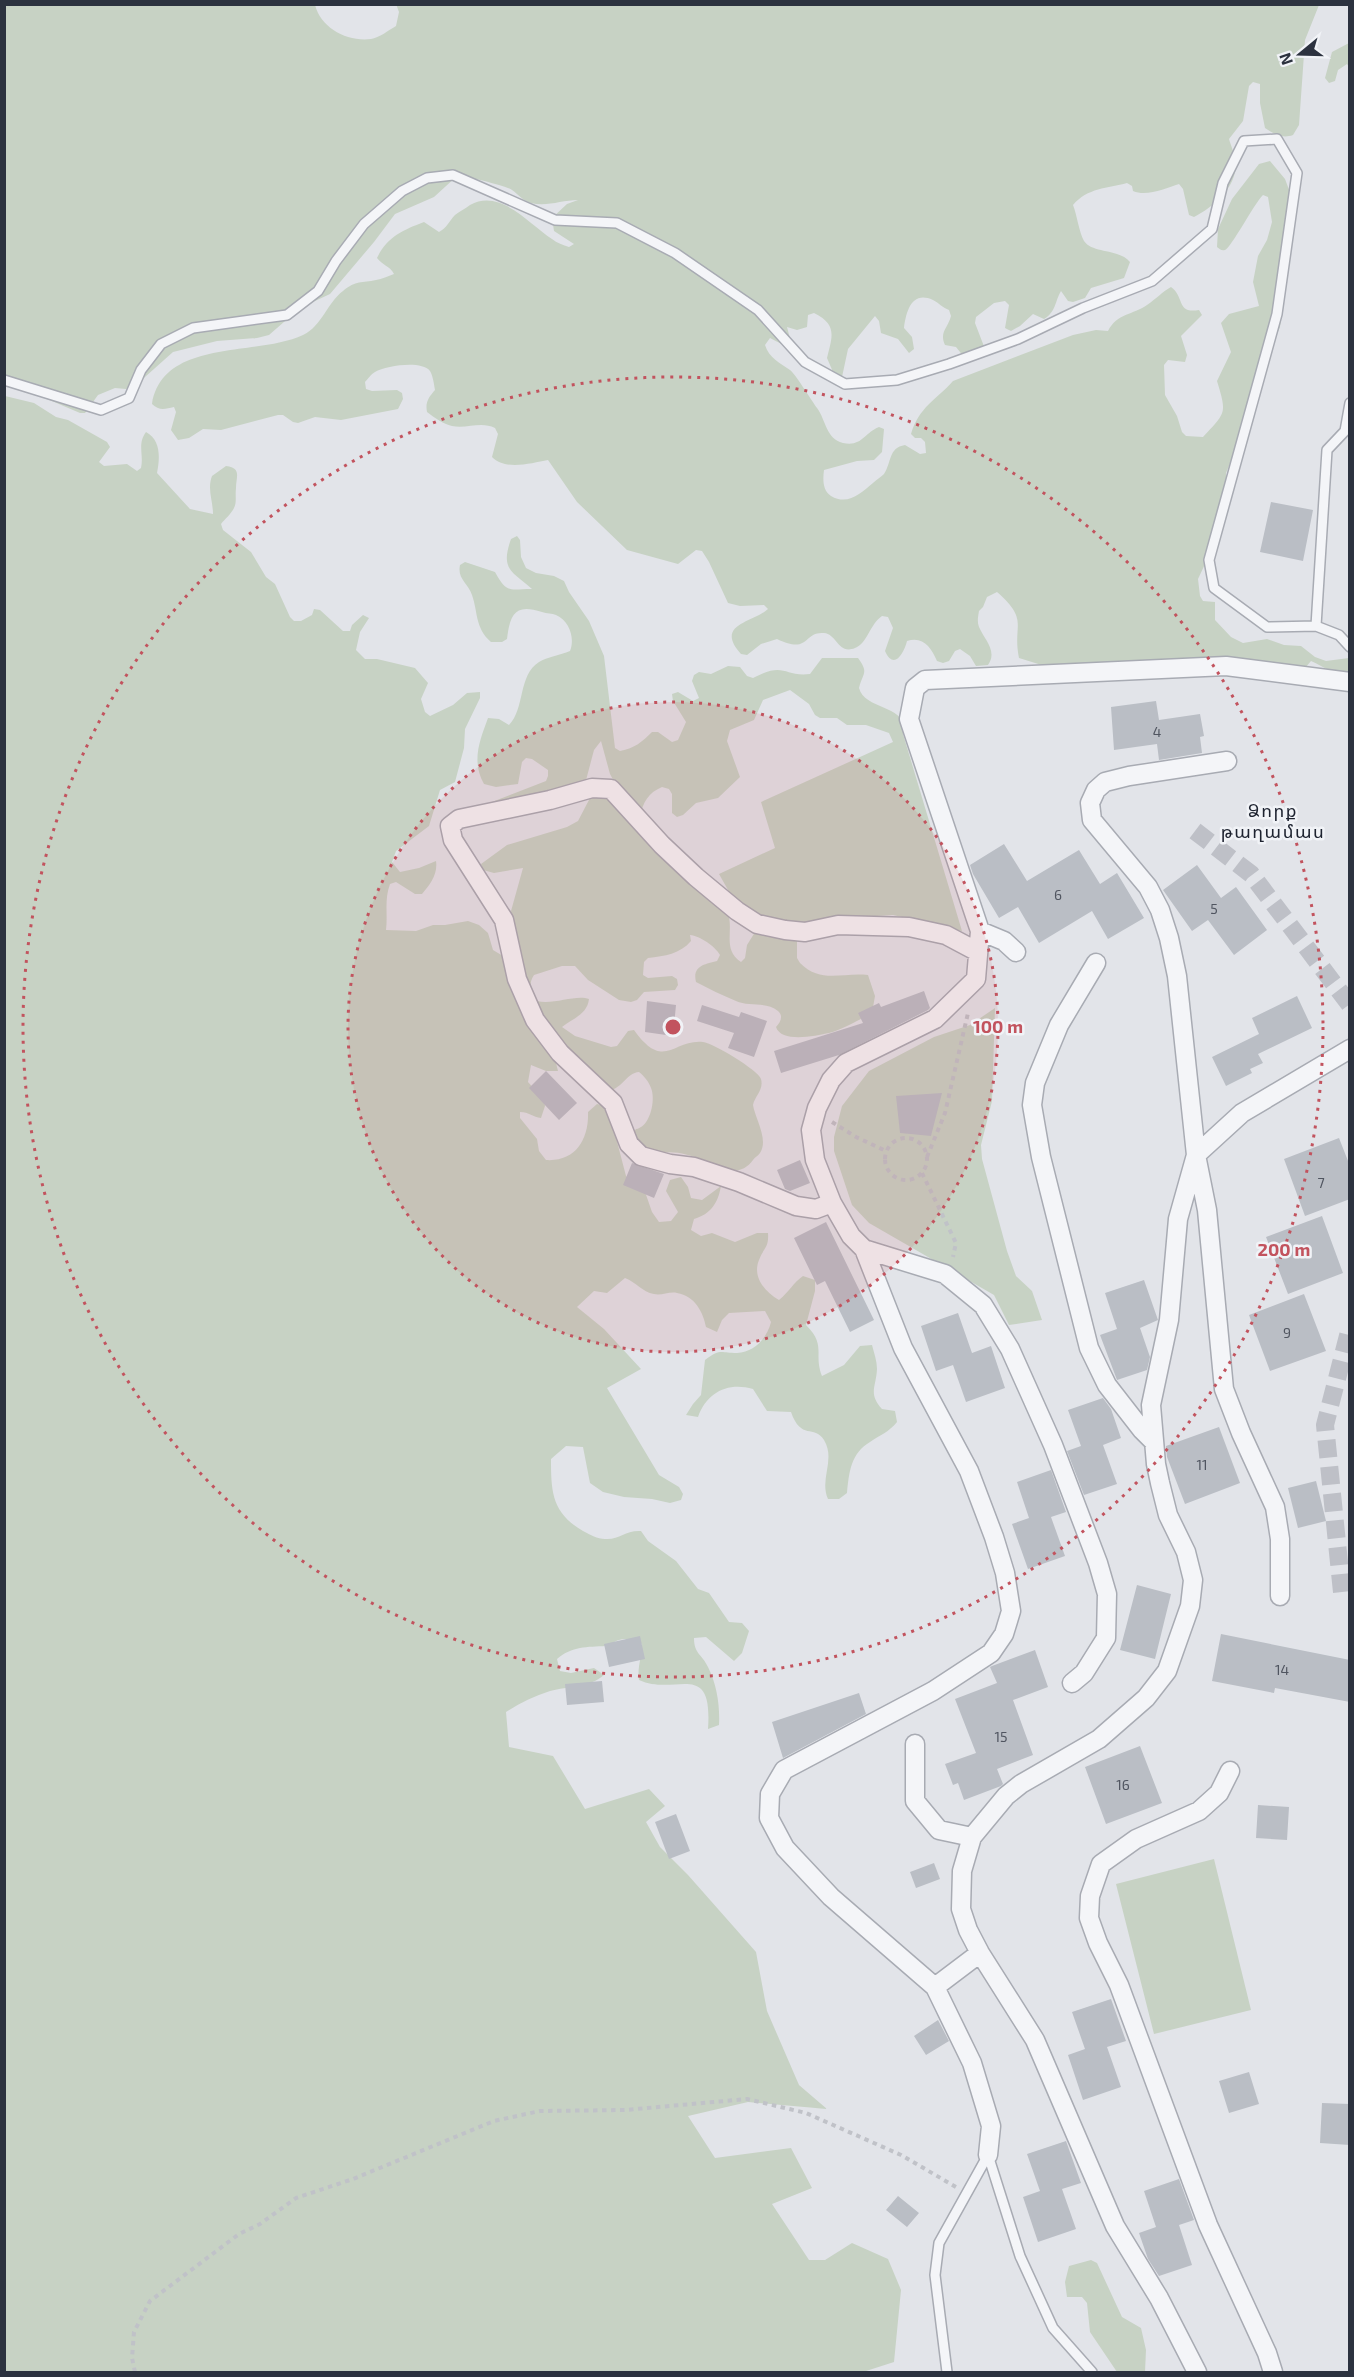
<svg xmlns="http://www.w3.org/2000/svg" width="1354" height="2377" font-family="'Exo 2','Noto Sans Armenian',sans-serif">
<rect width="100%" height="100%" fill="#e2e4e9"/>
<!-- green -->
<path fill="#c7d2c4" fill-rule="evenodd" d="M 396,4 L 1319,5 L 1305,40 L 1299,125 L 1293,135 C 1282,139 1274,134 1265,128 L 1260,103 L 1260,84 L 1253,82 L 1249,86 L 1243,121 L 1229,139 C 1231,146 1235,155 1236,162 C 1237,187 1214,207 1194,217 L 1189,215 L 1183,189 L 1179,184 C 1166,188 1147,197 1133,191 L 1132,186 L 1127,183 C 1108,188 1087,188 1073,205 C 1077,215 1079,232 1084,241 C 1093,254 1118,248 1130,262 L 1124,278 L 1091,288 L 1085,298 L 1073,302 L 1068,301 L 1061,291 C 1055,301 1056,312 1044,319 L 1033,314 L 1020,326 L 1011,331 L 1005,328 L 1009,305 L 1005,301 L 994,303 L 976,317 L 975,323 L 985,349 L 964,357 L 956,347 L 945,345 C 939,332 948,328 951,316 L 949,310 C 943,308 939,303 933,300 C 911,290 906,313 904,328 L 912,337 L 914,349 L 909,353 L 898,339 L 881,333 L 879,321 L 875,316 L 848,349 L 842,377 L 836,379 L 827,358 C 832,337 838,325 814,313 L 808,315 L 807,327 L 797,330 L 787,327 L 793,350 L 770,338 L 765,345 C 769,358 780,363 790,370 C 794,372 812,401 817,408 C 826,420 826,439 843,443 C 862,447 864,433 879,427 L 884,429 L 882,452 L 874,460 L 857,461 L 824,470 C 823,478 822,490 831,496 C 848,506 861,493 873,483 C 876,480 881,477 884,474 C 892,462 888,448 905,445 L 920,454 L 926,453 L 925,442 L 921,438 L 915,438 L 911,434 C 919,407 936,400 953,381 L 1073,335 L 1096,330 L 1108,331 C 1117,313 1133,315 1147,305 C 1156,299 1162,292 1171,287 C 1185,297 1176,314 1199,310 L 1202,315 L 1181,336 L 1187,355 L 1185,362 L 1168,360 L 1164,365 L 1165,395 L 1177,416 L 1182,432 L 1186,436 L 1203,437 C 1226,412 1227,414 1217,381 L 1231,352 L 1221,323 L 1229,314 L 1259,306 L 1253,282 L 1258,256 L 1267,240 L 1272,222 L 1268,197 L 1263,195 C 1254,204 1231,248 1225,250 C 1221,251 1220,249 1217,247 L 1218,229 L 1232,199 L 1259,164 L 1270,161 L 1285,179 L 1294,203 L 1280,327 L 1252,393 L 1233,456 L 1226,473 L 1226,485 L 1206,562 L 1198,579 L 1200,596 L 1203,601 L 1215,602 L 1215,620 L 1231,637 L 1243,643 L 1267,639 L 1284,645 L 1301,646 L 1315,657 L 1326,661 L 1349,658 L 1349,672 C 1335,678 1324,666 1311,661 L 1300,674 L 1048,667 L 1019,658 C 1012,624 1030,621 997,592 L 987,597 L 983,607 L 979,611 C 978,617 977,622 979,627 C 984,639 998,651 988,665 L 976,666 L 970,656 L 960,649 L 955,651 L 949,661 L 943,663 L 937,661 C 931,647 923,636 907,641 C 904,653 894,671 885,651 L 893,628 L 888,617 L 882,616 C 870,624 867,644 855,648 C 838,655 837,634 824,633 C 803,631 810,655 777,639 L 761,644 L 747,655 L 741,654 C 714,624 753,623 768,609 L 764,605 L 740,606 L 728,603 L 709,562 L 702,551 L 696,550 L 678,564 L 627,550 L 577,502 L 548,460 C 531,463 506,471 492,457 L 498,434 L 495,428 C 481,421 467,429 452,426 C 443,424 435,418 427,412 C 425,402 429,397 435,390 C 434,384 433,376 430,371 C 421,360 386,366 375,372 C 371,374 368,379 365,382 L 366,389 L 372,391 L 397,390 L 402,393 L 403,399 L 398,409 L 341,420 L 315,417 L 298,423 L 293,422 L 283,415 L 278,415 L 221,430 L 203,429 L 189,438 L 178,440 L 171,430 L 176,412 L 174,407 C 165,409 159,411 152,404 C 163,338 256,357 303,335 C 322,326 327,303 343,291 C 356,280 362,283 376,280 C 382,279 388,276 394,274 C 390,266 382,265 377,258 C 387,237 403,230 424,222 L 439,232 C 447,228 449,221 455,215 C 459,212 466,208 470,205 C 501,188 530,225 552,239 C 557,243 563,245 569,247 L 574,244 L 554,231 L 552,218 L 567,204 L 578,200 C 562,200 547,207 531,203 C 522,200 519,195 512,190 C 507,186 463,175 457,176 L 434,197 L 395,214 L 374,242 L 330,294 L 300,308 L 269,335 L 257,338 L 217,341 L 173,352 L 136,385 L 126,389 L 115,388 L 98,395 L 85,413 L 80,413 L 5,381 L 4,5 L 315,5 C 321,28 347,42 371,39 C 379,38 389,30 396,26 L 399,12 Z
M 1349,43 L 1349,67 L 1347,64 L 1338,70 L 1335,81 L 1329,83 L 1325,78 L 1332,52 Z
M 5,396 L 34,403 L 56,417 L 68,420 L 107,442 L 110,447 L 99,462 L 104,466 L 127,464 L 137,471 L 141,468 C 144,455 137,444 146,432 C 161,440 160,458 157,473 L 190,509 L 213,514 C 213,501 207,489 212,476 L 226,466 C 242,468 236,477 236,488 C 235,496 237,502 234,508 C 231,514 225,519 221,524 L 223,530 L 251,552 L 266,577 L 275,584 L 290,617 L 294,621 L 301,621 L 312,615 L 314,609 L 320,610 L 343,631 L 350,631 L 352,625 L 363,615 L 369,618 L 360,632 L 356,650 L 365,659 L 377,659 L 415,668 L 428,683 L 421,699 L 425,712 L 430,716 L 453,705 L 467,693 L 480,692 L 480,698 L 465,729 L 464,748 L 455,782 L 440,790 L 429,826 L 396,851 L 392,862 L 400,872 L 419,868 L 436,861 C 438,874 430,885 422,894 L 415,894 L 396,882 L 390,884 C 384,900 388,914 386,930 L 416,931 L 433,925 L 445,925 L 468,921 L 479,925 L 488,933 L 493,950 L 503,956 L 513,924 L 511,911 L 523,868 L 494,873 L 483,870 L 481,864 L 507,845 L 567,827 L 578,821 L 590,798 L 616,785 L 610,774 L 601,741 L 594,750 L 585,784 L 479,807 L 546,781 L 548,776 L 548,770 L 532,759 L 526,758 L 522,762 L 518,784 L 496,787 L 484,784 C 471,761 480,740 488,718 L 499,719 L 509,725 C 525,709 518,675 539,662 C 547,657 560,655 570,651 C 575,639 570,621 556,615 C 552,613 547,614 542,612 C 515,603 510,614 507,639 L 502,642 L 491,642 C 475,628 478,612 472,595 C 468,583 457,579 460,565 L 465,562 L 495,572 C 507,594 509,589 532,589 C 512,571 500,570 511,539 L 517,536 L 520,540 L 521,557 L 526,568 L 536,573 L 554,576 L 564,581 L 569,592 L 589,621 L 604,656 L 615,748 L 620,751 C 635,748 642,742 652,732 L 658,732 L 672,742 L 678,740 L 686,722 L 673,701 L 672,694 L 678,692 L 693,701 L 699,698 L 692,681 L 694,675 L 699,672 L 711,674 L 728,666 L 740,667 L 747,676 L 753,678 C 785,661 783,677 810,674 L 822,658 L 858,658 C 869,673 863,672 859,688 C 865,711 911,705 903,734 L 962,931 L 893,915 L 829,919 L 797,940 L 797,958 L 800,963 C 821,984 842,972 868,975 L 875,996 L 872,1013 C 861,1019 839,1031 829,1033 C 815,1036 781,1043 776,1027 C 780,1023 784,1016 778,1011 C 766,1001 748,1007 736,1001 C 722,995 709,989 696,982 C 692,966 705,964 717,961 L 720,955 C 715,946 700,936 690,935 L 691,941 C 680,954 665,956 648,958 L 644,962 L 643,975 L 648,978 L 672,976 L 677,979 L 678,985 L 675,990 L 644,992 L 637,1000 L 631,1002 L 619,1000 L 588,980 L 575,966 L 562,966 L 534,975 C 528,984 530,993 537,1001 C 554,1005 576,994 589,999 C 587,1015 573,1018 562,1027 L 575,1036 L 611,1047 L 617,1046 L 628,1031 L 634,1030 C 664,1072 673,1039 703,1042 C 713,1043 758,1070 761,1079 C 764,1090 755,1096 753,1105 C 755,1118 769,1140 760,1153 C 758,1156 755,1157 753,1160 C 748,1167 741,1171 732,1171 C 708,1164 676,1143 651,1157 L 632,1134 L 636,1129 C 650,1127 656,1100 651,1088 C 649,1082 644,1076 639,1072 C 627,1073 623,1087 611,1090 L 555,1059 L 558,1071 L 546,1071 L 531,1065 L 528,1082 L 544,1100 L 545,1106 L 541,1118 C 533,1117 529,1112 520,1112 L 520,1118 L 537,1139 L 539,1151 L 546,1160 C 575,1162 589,1140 588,1112 L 597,1104 L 608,1107 L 626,1176 L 634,1184 L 644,1189 L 652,1212 L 659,1222 L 671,1221 L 678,1212 L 666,1191 L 670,1180 L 681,1177 L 688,1187 L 691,1198 L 702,1200 L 721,1186 C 718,1203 711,1214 694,1219 L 691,1230 L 701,1236 L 712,1233 L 735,1242 L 757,1233 L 768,1233 C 769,1248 764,1247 759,1260 C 752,1277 765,1292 779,1300 C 789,1292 793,1283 803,1276 L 815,1280 L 815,1291 L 806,1325 C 827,1346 813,1353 822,1376 L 844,1365 L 860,1346 L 872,1345 C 874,1353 877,1361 877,1369 C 876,1388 868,1393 882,1409 L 895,1411 L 897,1422 C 889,1432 880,1435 870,1442 C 851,1453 849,1472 847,1493 L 839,1499 L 828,1499 C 819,1479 836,1460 824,1440 C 814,1424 801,1441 791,1412 L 767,1411 L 753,1389 C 728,1382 707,1392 698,1417 L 686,1415 L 693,1404 L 701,1395 L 705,1360 C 721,1348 720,1353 737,1353 C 755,1352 767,1338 771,1322 L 765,1311 L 729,1313 L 722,1320 L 717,1332 L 706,1327 C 703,1312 695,1296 677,1293 C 670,1291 661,1296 654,1294 C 642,1292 636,1282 625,1278 L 607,1293 L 594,1291 L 577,1307 L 604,1329 L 641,1369 L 607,1388 L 659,1475 L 679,1487 L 683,1494 L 681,1500 L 670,1503 L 652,1499 L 624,1497 L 603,1492 L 590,1483 L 583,1447 L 566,1446 L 551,1459 C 551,1492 552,1513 583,1531 C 591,1535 597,1539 605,1539 C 620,1540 625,1530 641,1531 L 648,1541 L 676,1561 L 698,1589 L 709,1593 L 729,1622 L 742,1623 L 749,1631 L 742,1653 L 734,1661 L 706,1637 L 694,1638 C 694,1654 702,1654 708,1667 C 717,1685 720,1706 719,1725 L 708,1729 C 713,1658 676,1697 639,1680 C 637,1667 642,1657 642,1644 C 635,1641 627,1637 619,1640 C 614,1641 612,1645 606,1646 C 587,1647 572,1646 557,1659 L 560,1671 L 571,1673 L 594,1668 L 604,1675 C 589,1688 568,1686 550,1691 C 534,1696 520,1703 506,1712 L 509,1747 L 553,1756 L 585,1809 L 649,1789 L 665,1806 L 646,1822 L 660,1847 L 688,1875 L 756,1952 L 767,2011 L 799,2085 L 827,2109 L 748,2102 L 688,2116 L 715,2158 L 791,2148 L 812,2188 L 772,2204 L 809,2260 L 825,2260 L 852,2243 L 888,2259 L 901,2290 L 894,2362 L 863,2372 L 5,2372 ZM 790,690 L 809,704 L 815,715 L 820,718 L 837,718 L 847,725 L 866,725 L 889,733 L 893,742 L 761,802 L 775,848 L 719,874 L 732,897 L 757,929 L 747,945 L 745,958 L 741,962 C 722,949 734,931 728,914 L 640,817 C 643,802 648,793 662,787 L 669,789 L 672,794 L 672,813 L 677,817 L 683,815 L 696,803 L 718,798 L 740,777 L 727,741 L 730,730 L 754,720 L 763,700 Z
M 995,1008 L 992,1101 L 981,1145 L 982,1159 L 1007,1251 L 1016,1276 L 1032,1291 L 1042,1320 L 1009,1325 L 994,1295 L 869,1223 L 852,1205 L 834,1151 L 834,1137 L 842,1106 L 869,1071 L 934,1037 L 970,1025 Z
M 1214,1859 L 1251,2010 L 1154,2034 L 1116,1884 Z
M 1091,2260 L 1097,2263 L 1122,2317 L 1141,2328 L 1146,2350 L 1145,2372 L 1117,2372 L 1090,2332 L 1087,2303 L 1082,2297 L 1067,2297 L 1065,2282 L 1069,2266 Z"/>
<!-- building -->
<path fill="#babec5" d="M 1271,502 L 1313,510 L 1303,561 L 1260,552 Z
M 1156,701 L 1159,720 L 1200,714 L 1204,736 L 1200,737 L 1202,753 L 1159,760 L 1157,744 L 1114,750 L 1111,707 Z
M 1004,844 L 1027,881 L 1079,850 L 1100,884 L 1117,873 L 1144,918 L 1108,939 L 1092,911 L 1039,943 L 1018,907 L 999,918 L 973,874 L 970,865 Z
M 1197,865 L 1221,898 L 1236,887 L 1267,930 L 1234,955 L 1208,920 L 1192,931 L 1163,890 Z
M 924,991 L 930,1008 L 928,1010 L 839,1055 L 781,1073 L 774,1051 L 863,1023 L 858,1013 L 879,1003 L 881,1007 Z
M 1297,996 L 1312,1028 L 1258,1054 L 1263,1063 L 1250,1069 L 1252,1073 L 1226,1086 L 1212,1057 L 1259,1034 L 1252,1018 Z
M 647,1001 L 676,1005 L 673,1036 L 645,1032 Z
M 702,1005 L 739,1017 L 741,1012 L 767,1021 L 754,1057 L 728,1048 L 734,1033 L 697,1021 Z
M 546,1071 L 577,1103 L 559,1120 L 529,1088 Z
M 942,1093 L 931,1136 L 900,1133 L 896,1096 Z
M 1339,1138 L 1350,1166 L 1350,1199 L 1305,1216 L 1284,1159 Z
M 800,1160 L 810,1183 L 790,1191 L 785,1189 L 777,1170 Z
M 632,1163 L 664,1174 L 654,1198 L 623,1185 Z
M 1322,1216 L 1343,1273 L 1288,1294 L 1266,1237 Z
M 826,1222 L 874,1320 L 850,1332 L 825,1281 L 817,1285 L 794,1238 Z
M 1144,1280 L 1158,1320 L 1140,1328 L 1150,1357 L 1147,1370 L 1117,1380 L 1100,1335 L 1117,1329 L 1105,1293 Z
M 1304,1294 L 1326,1351 L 1270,1371 L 1249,1315 Z
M 958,1313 L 972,1353 L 991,1346 L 1005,1388 L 966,1402 L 953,1365 L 936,1371 L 921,1326 Z
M 1103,1398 L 1111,1409 L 1121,1438 L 1103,1445 L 1117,1484 L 1084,1495 L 1067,1451 L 1081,1446 L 1068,1410 Z
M 1219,1427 L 1240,1483 L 1185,1504 L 1167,1457 L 1166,1446 Z
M 1051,1470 L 1066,1512 L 1051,1517 L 1065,1556 L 1028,1569 L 1012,1524 L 1029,1518 L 1017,1482 Z
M 1316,1481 L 1326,1521 L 1298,1528 L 1288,1488 Z
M 1137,1585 L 1171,1594 L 1155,1659 L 1120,1650 Z
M 1221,1634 L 1350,1660 L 1350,1702 L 1275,1688 L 1274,1693 L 1212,1681 Z
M 640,1636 L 645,1659 L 609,1667 L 604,1644 Z
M 1035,1650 L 1048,1687 L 1013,1700 L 1033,1755 L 997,1769 L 1003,1784 L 1001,1786 L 964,1800 L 958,1783 L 953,1785 L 945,1764 L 976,1753 L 955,1699 L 997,1683 L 990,1667 L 992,1666 Z
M 602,1681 L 604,1702 L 567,1705 L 565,1684 Z
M 859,1693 L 866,1714 L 783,1758 L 772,1722 Z
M 1140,1746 L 1162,1803 L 1106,1824 L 1085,1767 Z
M 1258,1805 L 1289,1807 L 1287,1840 L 1256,1838 Z
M 676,1814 L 690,1851 L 669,1859 L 655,1822 Z
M 934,1863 L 940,1879 L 916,1888 L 910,1872 Z
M 1111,1999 L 1126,2041 L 1107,2047 L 1121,2087 L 1083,2100 L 1068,2055 L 1085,2049 L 1072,2012 Z
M 938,2020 L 949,2041 L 926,2055 L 914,2036 Z
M 1249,2072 L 1259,2104 L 1229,2113 L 1219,2081 Z
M 1322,2103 L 1350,2104 L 1350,2145 L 1320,2143 Z
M 1066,2141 L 1081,2183 L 1062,2189 L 1076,2229 L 1038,2242 L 1023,2197 L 1040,2191 L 1027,2154 Z
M 1179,2179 L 1194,2220 L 1179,2225 L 1192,2265 L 1159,2276 L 1148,2259 L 1139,2233 L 1156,2227 L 1144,2191 Z
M 898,2196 L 919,2213 L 907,2227 L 886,2210 Z"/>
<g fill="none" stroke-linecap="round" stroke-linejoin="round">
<!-- street-tunnel -->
<path stroke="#bec0c7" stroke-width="18" stroke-dasharray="18 9" stroke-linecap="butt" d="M 1195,831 L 1251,874 L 1350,1005
M 1342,1592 L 1325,1425 L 1350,1328"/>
<defs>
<path id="lane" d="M 4,380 L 101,410 L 129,398 L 141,370 L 161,344 L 193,328 L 287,315 L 318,291 L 336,261 L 364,224 L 402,191 L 427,178 L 453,175 L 555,220 L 617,223 L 675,253 L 758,310 L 805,362 L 845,384 L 897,380 L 949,364 L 1018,339 L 1083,308 L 1152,281 L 1212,229 L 1223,183 L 1244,141 L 1277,139 L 1297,173 L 1277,314 L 1209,560 L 1214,588 L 1267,627 L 1316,626 L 1339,635 L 1350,647
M 1316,626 L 1327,450 L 1345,431 L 1350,403
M 988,2155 L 1020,2256 L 1053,2328 L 1092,2372
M 947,2372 L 935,2275 L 939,2243 L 988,2155"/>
<path id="street" d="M 1227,761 L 1129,776 L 1105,782 L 1096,790 L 1090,803 L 1092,820 L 1148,887 L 1160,910 L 1169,938 L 1177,976 L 1196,1155 L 1207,1210 L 1224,1389 L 1241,1433 L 1275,1507 L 1280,1539 L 1280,1596
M 980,931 L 1004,941 L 1016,952
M 1096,963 L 1059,1025 L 1035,1083 L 1032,1105 L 1041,1157 L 1089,1348 L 1107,1385 L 1142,1430 L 1154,1442
M 832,1203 L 816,1209 L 796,1206 L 739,1182 L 694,1167 L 670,1164 L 641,1156 L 629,1144 L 613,1103 L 560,1053 L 535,1020 L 517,979 L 504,920 L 453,840 L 450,826 L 459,819 L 550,800 L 592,788 L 611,789 L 662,845 L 696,877 L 737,911 L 757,924 L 785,930 L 805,932 L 838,925 L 909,927 L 946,935 L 978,952
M 864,1249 L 945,1274 L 983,1305 L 1010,1349 L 1053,1445 L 1098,1563 L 1107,1594 L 1106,1638 L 1084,1673 L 1072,1683
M 915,1744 L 915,1801 L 939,1830 L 972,1837
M 1230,1771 L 1219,1793 L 1199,1811 L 1136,1839 L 1101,1864 L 1090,1896 L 1089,1918 L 1098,1943 L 1119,1985 L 1208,2225 L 1267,2353 L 1273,2372
M 935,1987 L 980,1953
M 988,2155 L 991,2126 L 972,2063 L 935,1987 L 831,1897 L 785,1848 L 769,1818 L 770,1794 L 784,1770 L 933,1691 L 991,1653 L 1004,1634 L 1011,1611 L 1005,1573 L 994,1537 L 969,1471 L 903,1348 L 864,1249 L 851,1236 L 832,1203 L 815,1160 L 811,1130 L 817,1108 L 831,1080 L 846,1063 L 935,1019 L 976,979 L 980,931 L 909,719 L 915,688 L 925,680 L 1226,666 L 1350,682
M 1197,2372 L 1159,2298 L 1115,2226 L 1035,2040 L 980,1953 L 968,1930 L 961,1909 L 962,1871 L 972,1837 L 1006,1796 L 1021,1784 L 1099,1739 L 1146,1698 L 1167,1671 L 1190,1606 L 1193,1580 L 1186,1552 L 1168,1515 L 1160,1483 L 1156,1464 L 1151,1405 L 1169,1320 L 1178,1219 L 1196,1155 L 1242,1113 L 1350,1049"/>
</defs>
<!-- lane casing -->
<use href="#lane" stroke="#a8abb3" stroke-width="12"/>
<!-- street casing -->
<use href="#street" stroke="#a8abb3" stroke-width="21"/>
<!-- path -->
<path stroke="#c0c2c8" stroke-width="4" stroke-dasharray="4.5 4.5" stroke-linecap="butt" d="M 832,1122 L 856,1137 L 886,1151
M885 1159a21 21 0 1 1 42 0a21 21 0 1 1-42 0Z
M 927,1157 L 945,1113 L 968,1013
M 922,1173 L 956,1243 L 953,1257
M 135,2372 L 132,2358 L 134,2332 L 150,2301 L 239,2234 L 260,2224 L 296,2198 L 353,2179 L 494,2121 L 540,2111 L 625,2110 L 747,2099 L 806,2113 L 901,2155 L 956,2187"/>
<!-- lane -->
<use href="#lane" stroke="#f4f5f8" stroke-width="9"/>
<!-- street -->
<use href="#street" stroke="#f4f5f8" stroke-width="18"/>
</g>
<!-- distance rings -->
<circle cx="673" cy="1027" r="325" fill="#c2535e" fill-opacity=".12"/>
<g fill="none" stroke="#c2535e" stroke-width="3" stroke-dasharray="3 6">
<circle cx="673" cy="1027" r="325"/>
<circle cx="673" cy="1027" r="650"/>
</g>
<g text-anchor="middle" stroke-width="5" stroke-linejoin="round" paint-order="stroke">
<!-- number labels -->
<g font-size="14" fill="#505560">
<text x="1157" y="737">4</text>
<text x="1058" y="900">6</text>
<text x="1214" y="914">5</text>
<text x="1321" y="1188">7</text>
<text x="1287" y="1338">9</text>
<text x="1202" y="1470">11</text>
<text x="1282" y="1675">14</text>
<text x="1001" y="1742">15</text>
<text x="1123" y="1790">16</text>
</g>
<!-- neighbourhood labels -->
<g font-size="18" letter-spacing="1.5" fill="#1e2330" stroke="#f1f3f7">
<text x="1273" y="817">Ձորք<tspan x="1273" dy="21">թաղամաս</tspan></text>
</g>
</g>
<circle cx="673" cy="1027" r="9" fill="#c2535e" stroke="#f1f3f7" stroke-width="3"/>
<g font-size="18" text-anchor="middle" font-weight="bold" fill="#c2535e" stroke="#f1f3f7" stroke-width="5" stroke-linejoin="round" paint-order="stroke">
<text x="998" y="1033">100 m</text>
<text x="1284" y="1256">200 m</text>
</g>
<!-- border -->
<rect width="1354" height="2377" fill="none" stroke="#2c323f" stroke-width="12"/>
<!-- north arrow -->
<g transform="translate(1300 54) rotate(251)" stroke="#f1f3f7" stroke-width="4.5" paint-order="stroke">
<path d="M0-4.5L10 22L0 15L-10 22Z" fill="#2c323f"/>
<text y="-9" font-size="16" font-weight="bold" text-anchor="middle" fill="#2c323f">N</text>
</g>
</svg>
